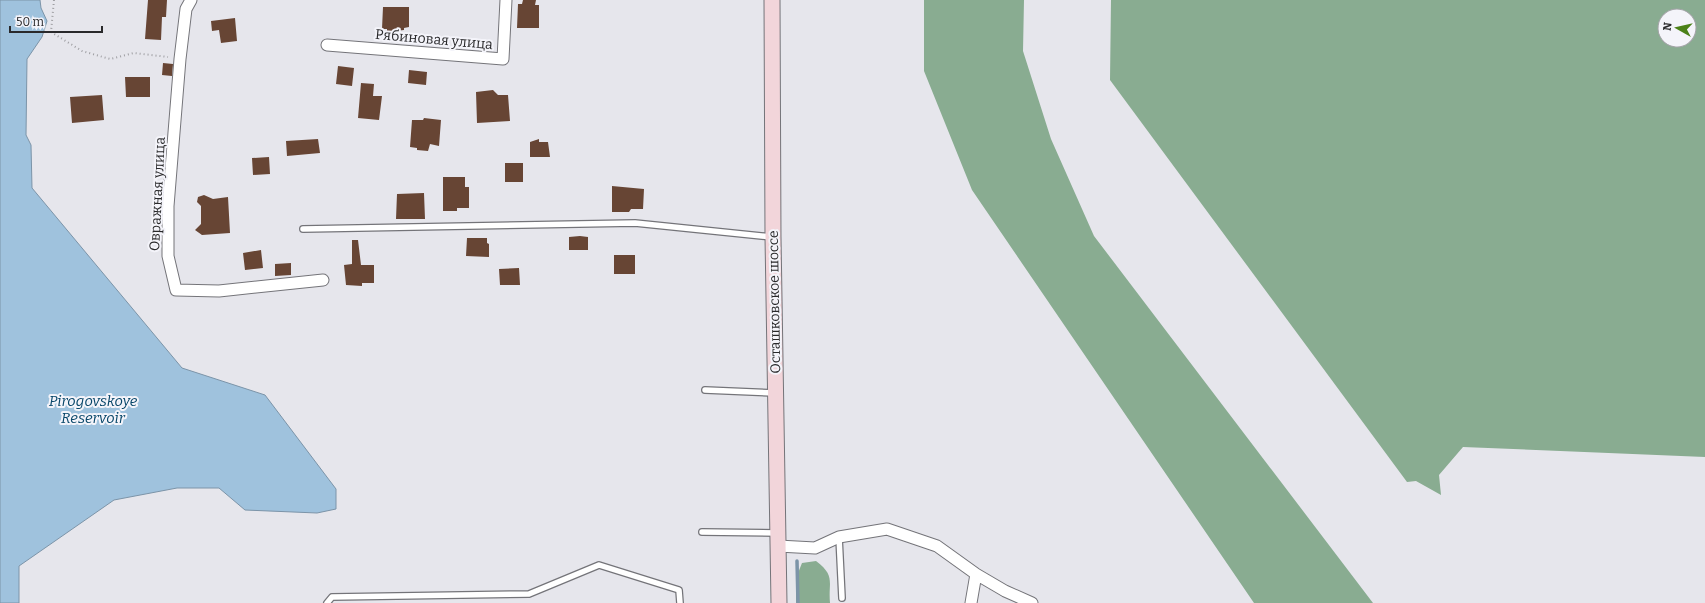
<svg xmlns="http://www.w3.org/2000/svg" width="1705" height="603" font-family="Bitter,serif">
<rect width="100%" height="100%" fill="#e6e6ec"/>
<!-- forest -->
<path fill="#89ac91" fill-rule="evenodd" d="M 924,0 L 1024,0 L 1023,51 L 1051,139 L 1094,236 L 1373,603 L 1254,603 L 972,190 L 924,71 Z
M 1111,0 L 1705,0 L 1705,457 L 1463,447 L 1439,475 L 1441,495 L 1416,481 L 1407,482 L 1110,80 ZM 1665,16 L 1689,16 L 1689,40 L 1665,40 Z
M 816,561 C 836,576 828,582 830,603 L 796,603 L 796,578 L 802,563 Z"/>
<!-- water -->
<path fill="#9fc2dd" stroke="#7c94a8" d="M 0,0 L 40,0 L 41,8 L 47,21 L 42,37 L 27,59 L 26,135 L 31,145 L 32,188 L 182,368 L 265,395 L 336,489 L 336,509 L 317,513 L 245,510 L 219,488 L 177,488 L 114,500 L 19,566 L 19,603 L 0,603 Z"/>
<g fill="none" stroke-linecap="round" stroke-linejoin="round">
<!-- stream -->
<path stroke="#7c94a8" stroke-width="3.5" d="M 797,561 L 798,603"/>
</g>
<!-- building -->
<path fill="#674534" d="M 148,0 L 167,0 L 166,17 L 162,17 L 161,40 L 145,39 Z
M 523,0 L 536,0 L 535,5 L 539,5 L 539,28 L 517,28 L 518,4 L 522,4 Z
M 383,7 L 409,7 L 409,27 L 404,28 L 404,30 L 387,32 L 387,29 L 382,29 Z
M 235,18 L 237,41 L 221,43 L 219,30 L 212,31 L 211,21 Z
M 163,63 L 173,64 L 172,76 L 162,75 Z
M 338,66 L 354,68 L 352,86 L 336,84 Z
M 409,70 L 427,72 L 426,85 L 408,83 Z
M 125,77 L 150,77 L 150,97 L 126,97 Z
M 361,83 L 374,84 L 373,96 L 382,96 L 379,120 L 358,118 Z
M 493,90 L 498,95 L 508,95 L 510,121 L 477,123 L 476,92 Z
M 102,95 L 104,120 L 72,123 L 70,97 Z
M 424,118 L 441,120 L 439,146 L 430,144 L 428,151 L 417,150 L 417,148 L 410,147 L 412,120 L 423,120 Z
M 318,139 L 320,153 L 287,156 L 286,141 Z
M 539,139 L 539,142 L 548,142 L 550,157 L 530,157 L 530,142 Z
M 269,157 L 270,174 L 253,175 L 252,158 Z
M 505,163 L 523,163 L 523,182 L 505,182 Z
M 443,177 L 465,177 L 465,187 L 469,187 L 469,208 L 457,208 L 457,211 L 443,211 Z
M 612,186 L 644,189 L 643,209 L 631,209 L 629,212 L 612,212 Z
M 424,193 L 425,219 L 396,219 L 397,194 Z
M 204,195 L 213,199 L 228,197 L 230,233 L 202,235 L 195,230 L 201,224 L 201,206 L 197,202 L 198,197 Z
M 580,236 L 588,237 L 588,250 L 569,250 L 569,237 Z
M 467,238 L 487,238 L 487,243 L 489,244 L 489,257 L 466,256 Z
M 352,240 L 358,240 L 361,265 L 374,265 L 374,283 L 362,283 L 362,286 L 346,285 L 344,265 L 352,264 Z
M 261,250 L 263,268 L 245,270 L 243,253 Z
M 614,255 L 635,255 L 635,274 L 614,274 Z
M 291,263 L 291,275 L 275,276 L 275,264 Z
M 519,268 L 520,285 L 500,285 L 499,269 Z"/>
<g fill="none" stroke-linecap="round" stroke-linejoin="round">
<defs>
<path id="lane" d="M 303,229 L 635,223 L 772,237
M 705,390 L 775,393
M 702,532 L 778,533
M 839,537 L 842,598
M 327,603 L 332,597 L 529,594 L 599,565 L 679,590 L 680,603"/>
<path id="street" d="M 191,0 L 186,9 L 180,59 L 168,206 L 168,256 L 176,290 L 219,291 L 323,280
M 327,45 L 503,59 L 506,0
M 778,546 L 815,548 L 839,537 L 887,529 L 937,546 L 976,574 L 1005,591 L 1032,603
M 971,603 L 976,574"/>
<path id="secondary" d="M 772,0 L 773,237 L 779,603"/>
</defs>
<!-- lane casing -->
<use href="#lane" stroke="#747479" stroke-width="8"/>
<!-- street casing -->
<use href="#street" stroke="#747479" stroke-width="13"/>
<!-- secondary casing -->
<use href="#secondary" stroke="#747479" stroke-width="17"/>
<!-- path -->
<path stroke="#9f9fa3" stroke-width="2" stroke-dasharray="1 3" stroke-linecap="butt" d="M 54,0 L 51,32 L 82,51 L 110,59 L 134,53 L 168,57"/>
<!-- lane -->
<use href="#lane" stroke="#fff" stroke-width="5.5"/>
<!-- street -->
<use href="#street" stroke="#fff" stroke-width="11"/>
<!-- secondary -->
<use href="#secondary" stroke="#f2d5da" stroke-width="15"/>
</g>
<g text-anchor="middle" stroke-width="4" stroke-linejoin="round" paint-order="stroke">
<!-- street labels -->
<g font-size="14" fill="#29292b" stroke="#f4f4fa">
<text transform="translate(434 39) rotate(5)" y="5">Рябиновая улица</text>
<text transform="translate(157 194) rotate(-87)" y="5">Овражная улица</text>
<text transform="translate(774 302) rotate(-91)" y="5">Осташковское шоссе</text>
</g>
<!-- water labels -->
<g font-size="15" font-style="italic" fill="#09476a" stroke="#f4f4fa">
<text x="93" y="406">Pirogovskoye<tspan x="93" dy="17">Reservoir</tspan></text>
</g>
</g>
<!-- north arrow -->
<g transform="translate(1677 28) rotate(278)"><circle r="19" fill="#f4f4fa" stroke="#a3a3a7"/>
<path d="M0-3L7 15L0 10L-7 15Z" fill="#4b8118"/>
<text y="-6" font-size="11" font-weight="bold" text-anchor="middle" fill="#29292b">N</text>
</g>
<!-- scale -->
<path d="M10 26v6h92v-6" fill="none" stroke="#29292b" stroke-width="2"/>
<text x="16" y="26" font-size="12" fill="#29292b" stroke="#f4f4fa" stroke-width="3" paint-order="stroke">50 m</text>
</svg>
